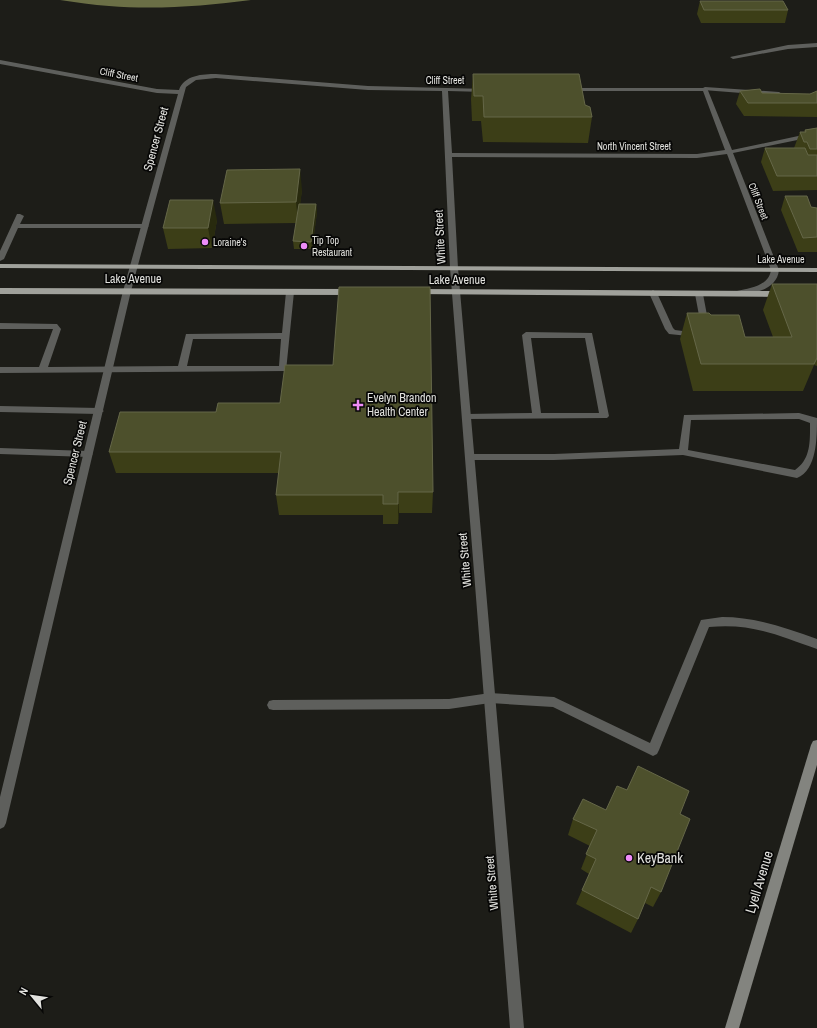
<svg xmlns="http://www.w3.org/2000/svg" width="817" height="1028" font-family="'Archivo Narrow',sans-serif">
<rect width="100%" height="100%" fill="#1d1d18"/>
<!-- water -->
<path fill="#6b6f46" d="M 60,0 L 251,0 C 205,6 156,10 109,6 C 93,5 76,2 60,0 Z"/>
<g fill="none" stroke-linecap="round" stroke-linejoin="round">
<!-- lane -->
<path fill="#5e5f5c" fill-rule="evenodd" d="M 817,43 L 817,47 L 788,49 L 733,59 L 730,57 L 788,45 Z
M 705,87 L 779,92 L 782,94 L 779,96 L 703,90 L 703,88 Z
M 17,214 L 20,214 L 24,216 L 20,224 L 145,224 L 149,226 L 145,228 L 18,228 L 4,259 L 0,261 L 0,251 Z
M 290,289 L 294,292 L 286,371 L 0,373 L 0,367 L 39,367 L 53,329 L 0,329 L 0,323 L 57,324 L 61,329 L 48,367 L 178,366 L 186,334 L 282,333 L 286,292 ZM 193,339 L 281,339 L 279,366 L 187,366 Z
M 653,290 L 657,293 L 673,328 L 675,330 L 698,333 L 698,337 L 669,334 L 665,329 L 649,293 Z
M 699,291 L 703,294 L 709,326 L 705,329 L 701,326 L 695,294 Z
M 526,332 L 592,333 L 609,416 L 607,418 L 464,419 L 462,417 L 464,415 L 467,414 L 532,413 L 522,335 ZM 531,338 L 585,338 L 599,413 L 541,413 Z
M 0,406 L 99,408 L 104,411 L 99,414 L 0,412 Z
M 799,413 L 817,418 C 817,438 817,470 797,478 L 683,455 L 554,460 L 470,460 L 465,457 L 470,454 L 554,454 L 679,449 L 684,415 ZM 799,419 L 810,423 C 810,441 811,459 795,470 L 688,450 L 691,420 Z
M 0,448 L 88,451 L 93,454 L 88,457 L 0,454 Z
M 722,617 C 756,617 785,628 817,639 L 817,649 C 777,635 752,623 709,627 L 659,750 L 657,754 L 653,756 L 553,707 L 490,703 L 449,709 L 273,710 L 269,709 L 267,705 L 269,701 L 273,700 L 449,699 L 490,693 L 554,697 L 650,743 L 701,620 Z"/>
<!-- street -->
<path fill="#5e5f5c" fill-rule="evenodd" d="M 0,60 L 157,89 L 179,90 C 184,75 203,74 216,74 L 368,86 L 487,89 L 487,91 L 485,92 L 448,91 L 452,153 L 697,154 L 725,150 L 703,91 L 567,91 L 566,90 L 569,88 L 707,88 L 732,150 L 817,132 L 817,136 L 733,153 L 779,270 C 777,289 756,293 740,296 L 736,293 L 737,291 C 750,288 769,286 771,270 L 727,154 L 697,158 L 452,157 L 458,268 L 524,1028 L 510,1028 L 450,268 L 442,91 L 368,90 L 216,78 L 196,80 L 186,87 L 131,291 L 6,823 L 4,827 L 0,829 L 0,797 L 123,291 L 178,94 L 157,93 L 0,64 Z"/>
<!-- secondary -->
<path fill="#83847f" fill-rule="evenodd" d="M 817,740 L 817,765 L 739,1028 L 725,1028 L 811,745 L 813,741 Z"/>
<!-- primary -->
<path fill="#a0a19b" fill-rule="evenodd" d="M 0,264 L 817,268 L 817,272 L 0,268 Z
M 0,288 L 353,289 L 357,292 L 353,295 L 0,294 Z
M 417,289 L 781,291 L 785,294 L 781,297 L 414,294 L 413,292 Z"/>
</g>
<!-- wall -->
<path fill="#3c3e17" d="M 700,1 L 788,10 L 785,23 L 701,23 L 697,14 Z
M 473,74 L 585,105 L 592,117 L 588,143 L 483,142 L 481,121 L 472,121 L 471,99 Z
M 740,91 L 762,93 L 810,94 L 817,91 L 817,117 L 744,116 L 736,104 Z
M 817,128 L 817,190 L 773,191 L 761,162 L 765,148 L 794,148 L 800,132 L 804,132 L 805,130 Z
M 302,190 L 300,204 L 316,204 L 317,212 L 312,249 L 294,249 L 293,241 L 296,223 L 224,224 L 220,203 Z
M 785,196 L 811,207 L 817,208 L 817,252 L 798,252 L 781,210 Z
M 217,220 L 212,248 L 168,249 L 163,228 Z
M 772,284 L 817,284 L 817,366 L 814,365 L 803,391 L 693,391 L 680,339 L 687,313 L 711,315 L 745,337 L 773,337 L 763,310 Z
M 280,403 L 433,492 L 432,513 L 399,513 L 398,524 L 383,524 L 383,515 L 279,515 L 276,495 L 279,473 L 116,473 L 109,452 L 216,412 Z
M 606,810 L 680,814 L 661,892 L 653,907 L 645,903 L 638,919 L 631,933 L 576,904 L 589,874 L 581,869 L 590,846 L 568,835 L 573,819 Z"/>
<!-- shaded-wall -->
<path fill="#282a0e" d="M 300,169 L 302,190 L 298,223 L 296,202 Z
M 213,200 L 217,220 L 212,248 L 208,228 Z
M 316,204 L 317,212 L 312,249 L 311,242 Z
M 398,492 L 399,513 L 398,524 Z"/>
<!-- building -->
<path fill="#4d502c" stroke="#656748" d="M 700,1 L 783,1 L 788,10 L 704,10 Z
M 473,74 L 579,74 L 585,105 L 590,107 L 592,117 L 484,117 L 483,96 L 474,96 Z
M 760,89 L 762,93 L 810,94 L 817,91 L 817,103 L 748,103 L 740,91 Z
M 817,128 L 817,149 L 810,149 L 807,142 L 804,142 L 800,132 L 806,132 L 805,130 Z
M 765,148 L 805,148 L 808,155 L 817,155 L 817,176 L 777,176 Z
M 300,169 L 296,202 L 220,203 L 227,170 Z
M 785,196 L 807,196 L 811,207 L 817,208 L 817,237 L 803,238 Z
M 170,200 L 213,200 L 208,228 L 163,228 Z
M 299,204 L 316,204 L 311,242 L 293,241 Z
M 772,284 L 817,284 L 817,358 L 814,364 L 701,364 L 687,313 L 709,313 L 711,315 L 739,315 L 745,337 L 792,337 Z
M 339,287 L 430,287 L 433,492 L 398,492 L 398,504 L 383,504 L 383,495 L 276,495 L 281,452 L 109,452 L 120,412 L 216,412 L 218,403 L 280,403 L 285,365 L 333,365 Z
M 638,766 L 689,791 L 680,814 L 690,819 L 661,892 L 651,887 L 638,919 L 582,890 L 596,859 L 586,854 L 597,830 L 573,819 L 583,799 L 606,810 L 617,786 L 627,790 Z"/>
<!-- markers -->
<g fill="#ee8cf8" stroke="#070706" stroke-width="1.5">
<circle cx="205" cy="242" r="4"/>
<circle cx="304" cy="246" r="4"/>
<path d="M356 399h4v4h4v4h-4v4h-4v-4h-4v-4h4z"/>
<circle cx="629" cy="858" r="4"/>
</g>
<g text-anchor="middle" stroke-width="3.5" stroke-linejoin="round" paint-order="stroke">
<!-- far-street labels -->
<g font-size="10" fill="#e2e2de" stroke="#070706">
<text transform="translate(119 74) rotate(11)" y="4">Cliff Street</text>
<text x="445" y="84">Cliff Street</text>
<text x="634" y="150">North Vincent Street</text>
<text transform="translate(759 201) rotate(69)" y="4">Cliff Street</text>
<text x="781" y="263">Lake Avenue</text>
</g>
<!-- far-poi labels -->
<g font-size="10" fill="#e2e2de" stroke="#070706" text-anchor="start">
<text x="312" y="244">Tip Top<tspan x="312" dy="12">Restaurant</tspan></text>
<text x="213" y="246">Loraine's</text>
</g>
<!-- street labels -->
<g font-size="12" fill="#e2e2de" stroke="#070706">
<text transform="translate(156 139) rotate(-75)" y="4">Spencer Street</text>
<text transform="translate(440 237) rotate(-93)" y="4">White Street</text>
<text x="133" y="283">Lake Avenue</text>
<text x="457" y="284">Lake Avenue</text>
<text transform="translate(75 453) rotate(-76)" y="4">Spencer Street</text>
<text transform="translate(465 560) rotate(-95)" y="4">White Street</text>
<text transform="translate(492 883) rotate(-95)" y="4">White Street</text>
</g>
<!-- poi labels -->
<g font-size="12" fill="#e2e2de" stroke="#070706" text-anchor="start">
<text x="367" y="402">Evelyn Brandon<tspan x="367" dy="14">Health Center</tspan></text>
</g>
<!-- near-poi labels -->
<g font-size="14" fill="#e2e2de" stroke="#070706" text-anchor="start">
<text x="637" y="863">KeyBank</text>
</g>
<!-- near-street labels -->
<g font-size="14" fill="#e2e2de" stroke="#070706">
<text transform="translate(759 882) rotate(-73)" y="5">Lyell Avenue</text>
</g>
</g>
<!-- north arrow -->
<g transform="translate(32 996) rotate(299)" stroke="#070706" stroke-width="3" paint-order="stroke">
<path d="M0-3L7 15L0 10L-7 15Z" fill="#e2e2de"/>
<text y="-6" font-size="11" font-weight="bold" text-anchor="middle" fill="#e2e2de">N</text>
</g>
</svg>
